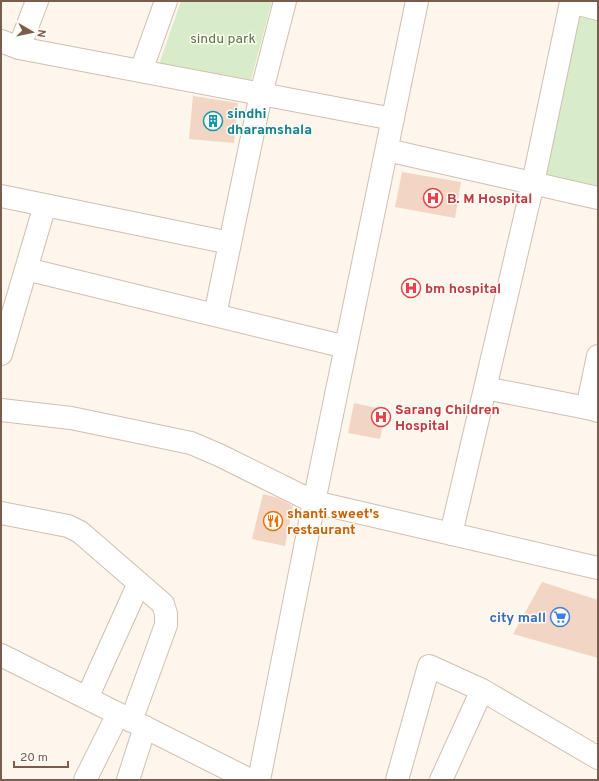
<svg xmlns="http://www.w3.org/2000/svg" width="599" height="781" font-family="Overpass,sans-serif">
<rect width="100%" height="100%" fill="#fdf6ec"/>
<!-- green -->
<path fill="#d8ecc9" d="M 181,1 L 272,1 L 251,80 L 159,64 Z
M 578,10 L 598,15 L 598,189 L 541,177 Z"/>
<!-- building -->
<path fill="#f3d5c3" d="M 193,96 L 238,103 L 234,143 L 189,139 Z
M 402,172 L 461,182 L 455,218 L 395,207 Z
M 354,403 L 386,410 L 380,439 L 348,433 Z
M 263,494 L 278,498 L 293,506 L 285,546 L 252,539 Z
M 542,582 L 598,600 L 598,658 L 513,634 Z"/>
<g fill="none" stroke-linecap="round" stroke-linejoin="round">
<defs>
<path id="minor" d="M 571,1 L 571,2 L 598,9
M 1,41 L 19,48 L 393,119
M 19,48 L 37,1
M 141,71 L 166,1
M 387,150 L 598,198
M 1,196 L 45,205
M 26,269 L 346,347
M 215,315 L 261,94 L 285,1
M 1,354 L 45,205 L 230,243
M 598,356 L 587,408 L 598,411
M 485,388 L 587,408
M 1,410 L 71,418 L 191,443 L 219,455 L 314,502 L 598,568
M 1,513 L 68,526 L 80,532 L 163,604 L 166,614 L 166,625 L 131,721
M 451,534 L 533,183 L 571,2
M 1,655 L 250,780
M 482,690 L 598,758
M 87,698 L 139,583
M 85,780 L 118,714
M 128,780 L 145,727
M 259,780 L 314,502 L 417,1
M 397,780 L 429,666 L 482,690 L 441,780"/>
</defs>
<!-- minor casing -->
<use href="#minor" stroke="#d1beb0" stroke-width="24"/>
<!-- minor -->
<use href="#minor" stroke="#fff" stroke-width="22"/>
</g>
<!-- icons -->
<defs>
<symbol id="building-ring" viewBox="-11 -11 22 22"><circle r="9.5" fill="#fffaf3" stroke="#0f9aa8" stroke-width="1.5"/><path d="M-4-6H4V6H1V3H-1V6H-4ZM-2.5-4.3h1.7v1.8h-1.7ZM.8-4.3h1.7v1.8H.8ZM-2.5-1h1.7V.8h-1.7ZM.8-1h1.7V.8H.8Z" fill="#0f9aa8"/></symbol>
<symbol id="hospital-ring" viewBox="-11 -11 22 22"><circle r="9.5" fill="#fffaf3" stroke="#e0444e" stroke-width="1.5"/><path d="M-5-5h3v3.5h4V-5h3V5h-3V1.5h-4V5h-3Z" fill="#e0444e"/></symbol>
<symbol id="restaurant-ring" viewBox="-11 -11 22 22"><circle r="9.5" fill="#fffaf3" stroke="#e8710a" stroke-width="1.5"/><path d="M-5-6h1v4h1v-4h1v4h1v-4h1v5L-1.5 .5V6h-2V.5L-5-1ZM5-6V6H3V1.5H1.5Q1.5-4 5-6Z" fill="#e8710a"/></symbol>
<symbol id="supermarket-ring" viewBox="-11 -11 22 22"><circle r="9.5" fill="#fffaf3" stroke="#3f7fe0" stroke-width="1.5"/><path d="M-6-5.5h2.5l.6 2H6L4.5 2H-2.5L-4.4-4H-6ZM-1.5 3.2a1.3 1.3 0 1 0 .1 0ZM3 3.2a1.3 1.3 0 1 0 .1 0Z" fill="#3f7fe0"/></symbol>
</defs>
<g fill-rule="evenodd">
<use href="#building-ring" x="202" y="110" width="22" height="22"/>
<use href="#hospital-ring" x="422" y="187" width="22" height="22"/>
<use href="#hospital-ring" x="400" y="277" width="22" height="22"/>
<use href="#hospital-ring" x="370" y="406" width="22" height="22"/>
<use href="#restaurant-ring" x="262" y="510" width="22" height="22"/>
<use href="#supermarket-ring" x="549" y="606" width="22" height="22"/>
</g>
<g text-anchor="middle" stroke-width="3" stroke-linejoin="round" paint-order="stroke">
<!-- park labels -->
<g font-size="14" fill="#537a41" stroke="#fffaf3">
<text x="223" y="43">sindu park</text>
</g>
<!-- culture labels -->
<g font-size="14" font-weight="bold" fill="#0d838f" stroke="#fffaf3" text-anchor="start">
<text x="227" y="118">sindhi<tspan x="227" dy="16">dharamshala</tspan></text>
</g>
<!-- health labels -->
<g font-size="14" font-weight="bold" fill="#be3a42" stroke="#fffaf3" text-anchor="start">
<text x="447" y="203">B. M Hospital</text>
<text x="425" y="293">bm hospital</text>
<text x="395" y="414">Sarang Children<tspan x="395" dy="16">Hospital</tspan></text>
</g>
<!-- food labels -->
<g font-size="14" font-weight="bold" fill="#c56008" stroke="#fffaf3" text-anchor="start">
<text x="287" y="518">shanti sweet's<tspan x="287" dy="16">restaurant</tspan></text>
</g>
<!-- shop labels -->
<g font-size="14" font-weight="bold" fill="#366cbe" stroke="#fffaf3" text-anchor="end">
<text x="546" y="622">city mall</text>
</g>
</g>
<!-- border -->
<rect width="599" height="781" fill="none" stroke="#7a5c4d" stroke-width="4"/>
<!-- north arrow -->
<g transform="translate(32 32) rotate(99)" stroke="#fffaf3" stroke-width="3" paint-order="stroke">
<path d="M0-3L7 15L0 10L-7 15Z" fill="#7a5c4d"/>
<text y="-6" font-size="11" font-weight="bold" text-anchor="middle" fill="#7a5c4d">N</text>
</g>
<!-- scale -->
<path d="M14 761v6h54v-6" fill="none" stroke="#7a5c4d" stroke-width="2"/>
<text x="20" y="761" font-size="12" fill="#7a5c4d" stroke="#fffaf3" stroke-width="3" paint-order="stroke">20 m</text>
</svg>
